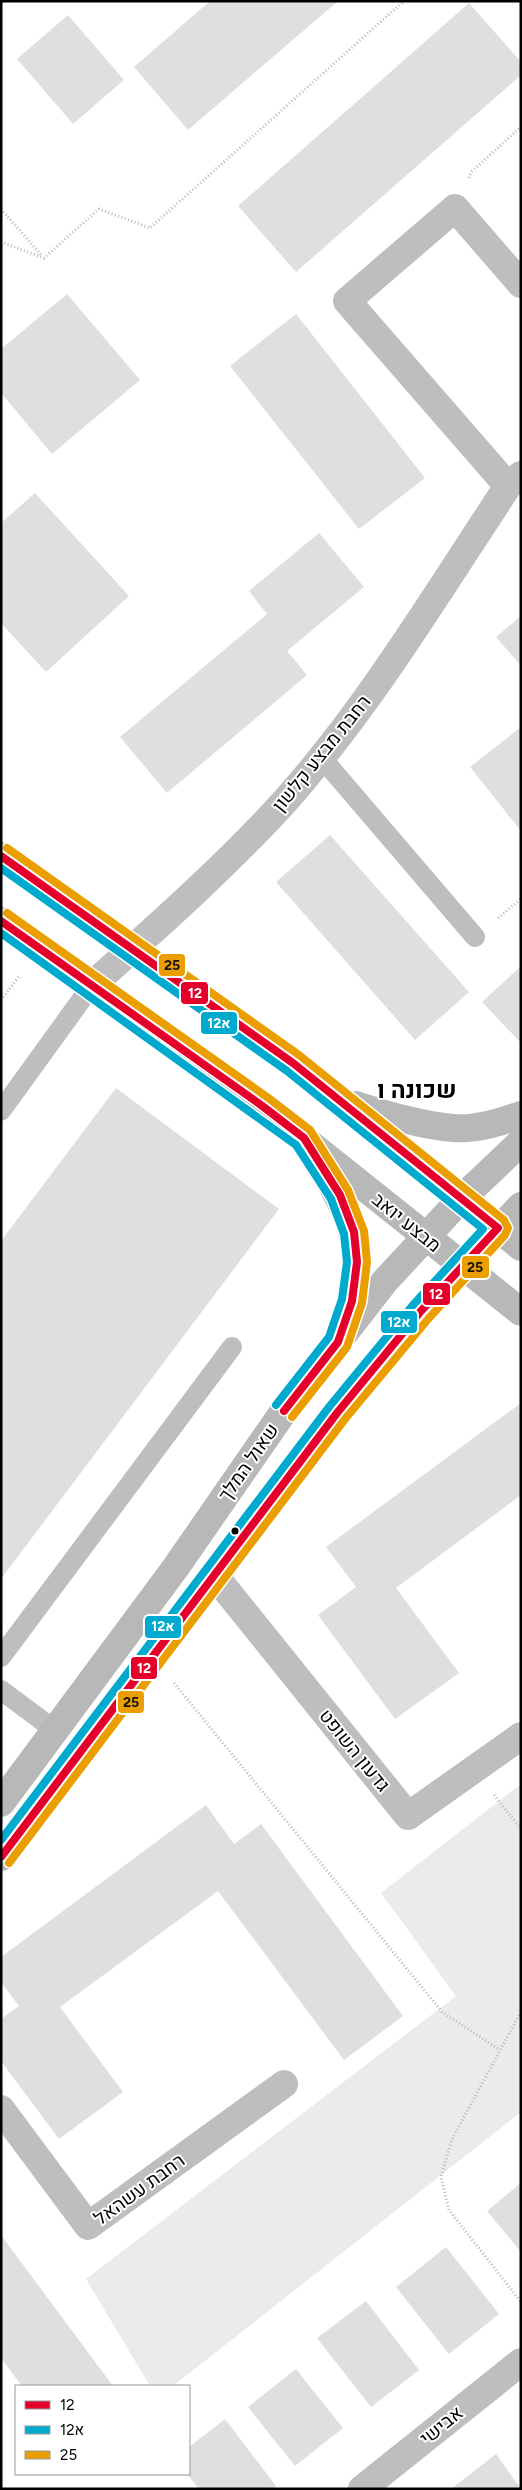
<svg xmlns="http://www.w3.org/2000/svg" width="522" height="2490" font-family="Figtree,Heebo,sans-serif">
<rect width="100%" height="100%" fill="#fff"/>
<!-- green -->
<path fill="#ebebeb" d="M 521,1784 L 521,2112 L 173,2386 L 150,2386 L 86,2279 L 456,1996 L 381,1893 Z"/>
<!-- building -->
<path fill="#dfdfdf" d="M 210,1 L 338,1 L 188,130 L 134,67 Z
M 469,3 L 521,62 L 521,75 L 296,272 L 238,206 Z
M 68,15 L 124,80 L 73,124 L 17,59 Z
M 67,294 L 140,380 L 52,454 L 1,393 L 1,349 Z
M 296,314 L 425,478 L 359,529 L 230,366 Z
M 35,493 L 129,596 L 46,672 L 1,623 L 1,523 Z
M 319,533 L 364,587 L 287,651 L 307,675 L 167,793 L 120,737 L 267,614 L 249,591 Z
M 521,616 L 521,666 L 496,637 Z
M 521,727 L 521,831 L 470,767 Z
M 330,835 L 469,992 L 415,1040 L 276,882 Z
M 521,966 L 521,1043 L 482,1002 Z
M 116,1088 L 279,1209 L 1,1579 L 1,1241 Z
M 521,1403 L 521,1495 L 396,1588 L 459,1673 L 395,1719 L 318,1615 L 356,1587 L 326,1547 Z
M 206,1805 L 234,1844 L 261,1824 L 403,2016 L 344,2060 L 218,1891 L 60,2007 L 123,2092 L 59,2139 L 1,2061 L 1,2019 L 19,2006 L 1,1982 L 1,1957 Z
M 521,2183 L 521,2252 L 487,2211 Z
M 1,2235 L 113,2386 L 22,2386 L 1,2358 Z
M 446,2247 L 499,2314 L 449,2354 L 396,2287 Z
M 366,2301 L 419,2370 L 371,2407 L 317,2338 Z
M 296,2369 L 343,2428 L 295,2466 L 248,2407 Z
M 225,2419 L 276,2486 L 272,2489 L 199,2489 L 187,2474 L 189,2447 Z
M 496,2454 L 521,2489 L 451,2489 Z"/>
<g fill="none" stroke-linecap="round" stroke-linejoin="round">
<!-- path -->
<path stroke="#b9b9b9" stroke-width="3" stroke-dasharray="1 2.5" stroke-linecap="butt" d="M 469,178 L 471,172 L 521,127
M 1,209 L 42,256
M 1,242 L 44,258 L 99,209 L 150,228 L 404,1
M 498,918 L 521,899
M 1,1000 L 20,975
M 174,1683 L 442,2012 L 500,2050
M 494,1795 L 521,1829
M 521,2012 L 452,2139 L 441,2177 L 449,2210 L 521,2302"/>
<!-- lane -->
<path stroke="#bebebe" stroke-width="20" d="M 321,757 L 475,937
M 1,1111 L 92,985
M 1,1657 L 232,1347
M 1,1690 L 56,1731"/>
<!-- street -->
<path stroke="#bebebe" stroke-width="28" d="M 508,486 L 347,301 L 455,208 L 521,284
M 92,985 C 158,926 226,866 286,800 C 371,704 437,593 508,486 L 521,475
M 215,1576 L 408,1816 L 521,1736
M 1,2109 L 88,2226 L 284,2084
M 362,2489 L 521,2362"/>
<!-- secondary -->
<path stroke="#b8b8b8" stroke-width="28" d="M 1,856 L 293,1063 L 521,1247
M 1,921 L 261,1105 L 521,1312
M 356,1105 C 387,1115 420,1125 453,1128 C 476,1130 500,1122 521,1115
M 315,1157 C 354,1219 369,1255 343,1327
M 1,1803 L 176,1567 L 284,1411 L 385,1281 L 461,1199 L 521,1142
M 1,1857 L 337,1413 L 421,1311 L 521,1206"/>
<defs>
<path id="bus-1" d="M 1,856 L 293,1063 L 498,1228 L 421,1311 L 337,1413 L 1,1857
M 1,921 L 261,1105 L 304,1138 L 340,1195 L 354,1232 L 357,1262 L 352,1301 L 338,1342 L 284,1411"/>
<path id="bus-2" d="M 1,868 L 287,1071 L 483,1229 L 413,1305 L 329,1407 L 1,1840
M 1,933 L 296,1145 L 331,1199 L 344,1234 L 347,1262 L 342,1299 L 329,1337 L 276,1405"/>
<path id="bus-3" d="M 7,848 L 299,1055 L 504,1220 L 508,1228 L 505,1235 L 429,1318 L 345,1419 L 9,1863
M 7,913 L 267,1097 L 310,1130 L 348,1190 L 364,1231 L 367,1262 L 362,1303 L 347,1347 L 292,1417"/>
</defs>
<!-- bus-1 casing -->
<use href="#bus-1" stroke="#fff" stroke-width="11"/>
<!-- bus-2 casing -->
<use href="#bus-2" stroke="#fff" stroke-width="11"/>
<!-- bus-3 casing -->
<use href="#bus-3" stroke="#fff" stroke-width="11"/>
<!-- bus-1 -->
<use href="#bus-1" stroke="#e4002b" stroke-width="8"/>
<!-- bus-2 -->
<use href="#bus-2" stroke="#00a9ce" stroke-width="8"/>
<!-- bus-3 -->
<use href="#bus-3" stroke="#eb9e00" stroke-width="8"/>
</g>
<!-- markers -->
<circle fill="#000" stroke="#fff" stroke-width="2" cx="235" cy="1531" r="4.5"/>
<g text-anchor="middle" stroke-width="4" stroke-linejoin="round" paint-order="stroke">
<!-- street labels -->
<g font-size="19" fill="#000" stroke="#fff">
<text transform="translate(321 753) rotate(-51)" y="7">רחבת מבצע קלשון</text>
<text transform="translate(407 1222) rotate(39)" y="7">מבצע יואב</text>
<text transform="translate(248 1462) rotate(-55)" y="7">שאול המלך</text>
<text transform="translate(355 1750) rotate(51)" y="7">גדעון השופט</text>
<text transform="translate(139 2189) rotate(-36)" y="7">רחבת עשהאל</text>
<text transform="translate(441 2425) rotate(-39)" y="7">אבישי</text>
</g>
<!-- district labels -->
<g font-size="24" font-weight="bold" fill="#000" stroke="#fff">
<text x="417" y="1098">שכונה ו</text>
</g>
</g>
<g stroke="#fff" stroke-width="2">
<rect x="158" y="953" width="28" height="24" rx="5" fill="#eb9e00"/>
<rect x="180" y="981" width="29" height="24" rx="5" fill="#e4002b"/>
<rect x="200" y="1011" width="38" height="24" rx="5" fill="#00a9ce"/>
<rect x="461" y="1255" width="29" height="24" rx="5" fill="#eb9e00"/>
<rect x="422" y="1282" width="29" height="24" rx="5" fill="#e4002b"/>
<rect x="380" y="1310" width="38" height="24" rx="5" fill="#00a9ce"/>
<rect x="144" y="1615" width="38" height="24" rx="5" fill="#00a9ce"/>
<rect x="130" y="1656" width="28" height="24" rx="5" fill="#e4002b"/>
<rect x="117" y="1690" width="28" height="24" rx="5" fill="#eb9e00"/>
</g>
<g font-size="14" text-anchor="middle" font-weight="bold" fill="#fff">
<text x="195" y="998">12</text>
<text x="219" y="1028">12א</text>
<text x="436" y="1299">12</text>
<text x="399" y="1327">12א</text>
<text x="163" y="1631">12א</text>
<text x="144" y="1673">12</text>
</g>
<g font-size="14" text-anchor="middle" font-weight="bold" fill="#111">
<text x="172" y="970">25</text>
<text x="475" y="1272">25</text>
<text x="131" y="1707">25</text>
</g>
<!-- border -->
<rect width="522" height="2490" fill="none" stroke="#000000" stroke-width="5"/>
<!-- legend -->
<rect x="15" y="2385" width="175" height="90" fill="#ffffff" stroke="#999999"/>
<rect x="25" y="2401" width="25" height="8" fill="#e4002b" stroke="#999999"/>
<text x="60" y="2410" font-size="15" fill="#000000">12</text>
<rect x="25" y="2426" width="25" height="8" fill="#00a9ce" stroke="#999999"/>
<text x="60" y="2435" font-size="15" fill="#000000">12א</text>
<rect x="25" y="2451" width="25" height="8" fill="#eb9e00" stroke="#999999"/>
<text x="60" y="2460" font-size="15" fill="#000000">25</text>
</svg>
